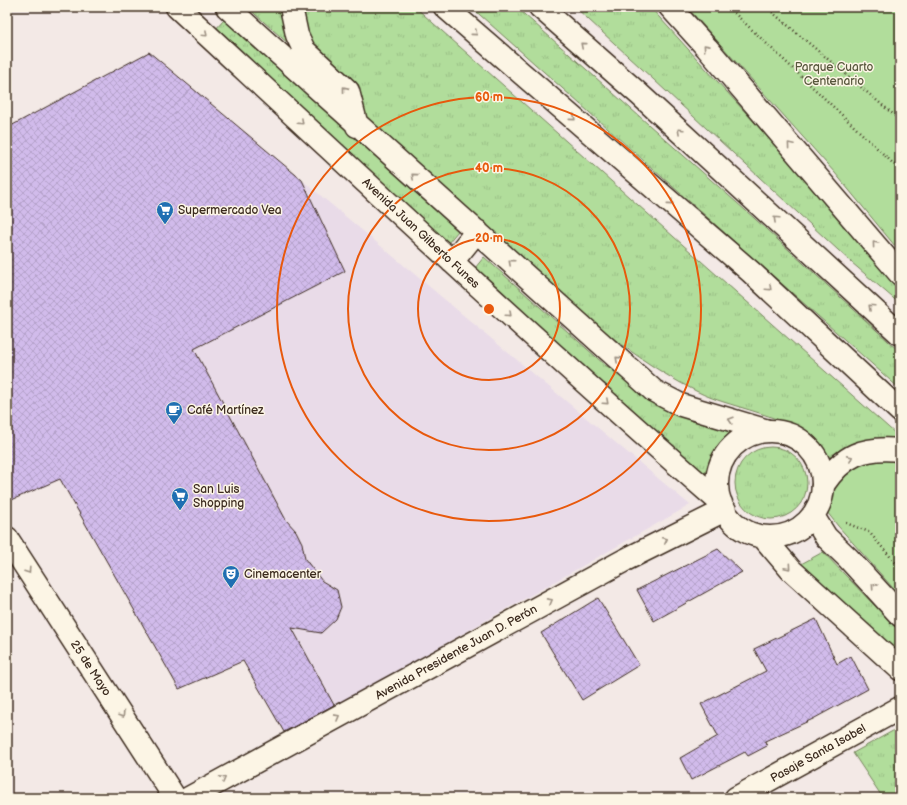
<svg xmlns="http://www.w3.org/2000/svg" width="907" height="805" font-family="'Balsamiq Sans',sans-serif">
<defs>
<pattern id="grass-tufts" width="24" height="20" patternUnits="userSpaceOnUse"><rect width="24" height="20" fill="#b1dd9b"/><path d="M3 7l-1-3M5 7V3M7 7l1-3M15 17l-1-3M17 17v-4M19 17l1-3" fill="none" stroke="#99be85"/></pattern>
<pattern id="building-cross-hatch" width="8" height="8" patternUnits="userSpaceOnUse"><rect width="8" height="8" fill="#d1bbeb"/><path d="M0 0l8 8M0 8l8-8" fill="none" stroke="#b4a1c9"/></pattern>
</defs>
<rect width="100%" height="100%" fill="#f3e9e6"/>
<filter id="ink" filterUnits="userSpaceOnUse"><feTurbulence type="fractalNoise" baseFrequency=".025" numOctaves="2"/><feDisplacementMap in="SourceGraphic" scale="8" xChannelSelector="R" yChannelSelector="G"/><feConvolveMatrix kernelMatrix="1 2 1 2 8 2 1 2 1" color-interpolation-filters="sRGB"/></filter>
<g filter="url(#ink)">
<!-- built -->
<path fill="#e9dbe8" d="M 149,52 L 302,180 L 690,505 L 335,706 L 285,733 L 243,661 L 179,689 L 60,480 L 7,502 L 7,128 Z"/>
<!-- grass -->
<path fill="url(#grass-tufts)" stroke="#76845c" d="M 247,7 L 283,7 L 298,52 Z
M 297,7 L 415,7 L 897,435 L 899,440 C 867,443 854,442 826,460 C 806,414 736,412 696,391 C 656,371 622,346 588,318 L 363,115 L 311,44 Z
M 471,7 L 516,7 L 754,218 L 900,352 L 900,389 Z
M 575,7 L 650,7 L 870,250 L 900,287 L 900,304 L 851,262 Z
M 224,20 L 458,231 L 448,243 L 214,31 Z
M 484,257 L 605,365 L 640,386 L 737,433 C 717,447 710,456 709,481 L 475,268 Z
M735 483a36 36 0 1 1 72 0a36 36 0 1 1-72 0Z
M 823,552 L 900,632 L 900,654 L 801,564 Z
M 900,727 L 900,798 L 883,798 L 853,753 Z"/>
<!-- green -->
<path fill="#b1dd9b" stroke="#76845c" d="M 687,7 L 900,7 L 900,252 L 835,173 Z
M 900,459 L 900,596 L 838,526 L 827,512 L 826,501 L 829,490 L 847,471 L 866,460 Z"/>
<!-- building -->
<path fill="url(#building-cross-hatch)" stroke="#3b2a1e" d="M 149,52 L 302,180 L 345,271 L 194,349 L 286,520 L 296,531 L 302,543 L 305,559 L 322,581 L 337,590 L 341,607 L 336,619 L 321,633 L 292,628 L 334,705 L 284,732 L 243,661 L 179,689 L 60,479 L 7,502 L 7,128 Z
M 718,549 L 742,572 L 654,621 L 637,590 Z
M 598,598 L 639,665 L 582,700 L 541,633 Z
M 816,619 L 837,664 L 851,656 L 868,689 L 813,719 L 765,741 L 767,746 L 748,756 L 745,752 L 691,780 L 680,758 L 718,736 L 701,704 L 766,671 L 754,649 Z"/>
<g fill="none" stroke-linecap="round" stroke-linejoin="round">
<defs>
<path id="street" d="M 7,538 L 175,798
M 736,798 L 900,708"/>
<path id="secondary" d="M 177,7 C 357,174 536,342 721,503
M 227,7 L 654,391 L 681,405 L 768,431
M 291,7 L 297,35 L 304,50 L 348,91 L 357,126
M 452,262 L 477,231
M717 484a53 53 0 1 1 106 0a53 53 0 1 1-106 0Z
M 813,516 L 826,537 L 848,558 L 900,615
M 763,537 L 791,570 L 900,669
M 189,798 L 625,560 L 725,510"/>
<path id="highway" d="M 445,7 L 751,272 L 900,411
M 540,7 L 639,94 L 900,334
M 670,7 L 707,48 L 900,274
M 823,485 C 843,455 864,446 900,450"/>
</defs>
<!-- street casing -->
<use href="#street" stroke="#3b2a1e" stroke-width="25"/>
<!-- secondary casing -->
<use href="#secondary" stroke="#3b2a1e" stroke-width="25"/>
<!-- highway casing -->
<use href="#highway" stroke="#3b2a1e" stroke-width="25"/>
<!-- path -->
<path stroke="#3b2a1e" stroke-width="2.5" stroke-dasharray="1 3" stroke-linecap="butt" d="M 724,7 L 731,10 L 900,170
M 766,7 L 900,120
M 846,523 L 869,532 L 900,568"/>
<!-- street -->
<use href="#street" stroke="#fcf5e5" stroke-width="22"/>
<!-- secondary -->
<use href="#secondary" stroke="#fcf5e5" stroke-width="22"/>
<!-- highway -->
<use href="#highway" stroke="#fcf5e5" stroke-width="22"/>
</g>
<!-- one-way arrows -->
<defs><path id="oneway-chevron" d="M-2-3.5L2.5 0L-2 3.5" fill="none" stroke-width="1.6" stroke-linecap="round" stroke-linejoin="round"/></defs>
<g stroke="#9c9082">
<use href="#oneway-chevron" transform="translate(475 33) rotate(41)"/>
<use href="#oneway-chevron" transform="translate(205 34) rotate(43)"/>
<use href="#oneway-chevron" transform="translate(583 45) rotate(-139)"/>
<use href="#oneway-chevron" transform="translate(706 47) rotate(-132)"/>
<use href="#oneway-chevron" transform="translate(345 89) rotate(-129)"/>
<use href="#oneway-chevron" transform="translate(573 118) rotate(41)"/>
<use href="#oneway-chevron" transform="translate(301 122) rotate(43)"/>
<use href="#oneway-chevron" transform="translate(680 131) rotate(-137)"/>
<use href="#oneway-chevron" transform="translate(790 145) rotate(-130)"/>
<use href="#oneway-chevron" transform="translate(414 176) rotate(-139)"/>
<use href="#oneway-chevron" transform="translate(671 203) rotate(41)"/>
<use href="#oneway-chevron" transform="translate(776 219) rotate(-137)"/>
<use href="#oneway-chevron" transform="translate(875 244) rotate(-130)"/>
<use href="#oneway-chevron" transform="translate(511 262) rotate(-138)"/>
<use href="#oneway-chevron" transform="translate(769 288) rotate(43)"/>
<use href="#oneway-chevron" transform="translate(871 307) rotate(-137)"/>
<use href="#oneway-chevron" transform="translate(509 314) rotate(42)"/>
<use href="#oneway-chevron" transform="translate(618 359) rotate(-138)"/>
<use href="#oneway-chevron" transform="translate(606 402) rotate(42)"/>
<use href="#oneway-chevron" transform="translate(731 420) rotate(-163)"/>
<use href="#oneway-chevron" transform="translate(850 458) rotate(-28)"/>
<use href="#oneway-chevron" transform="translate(665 540) rotate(-26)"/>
<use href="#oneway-chevron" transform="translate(788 567) rotate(49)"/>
<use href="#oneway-chevron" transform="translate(28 571) rotate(57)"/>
<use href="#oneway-chevron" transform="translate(874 586) rotate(-132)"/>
<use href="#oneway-chevron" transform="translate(550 601) rotate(-29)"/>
<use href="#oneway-chevron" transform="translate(122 715) rotate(57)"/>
<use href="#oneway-chevron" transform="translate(337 717) rotate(-29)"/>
<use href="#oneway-chevron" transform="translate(223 779) rotate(-29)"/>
</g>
</g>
<!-- distance rings -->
<g fill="none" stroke="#e8590c" stroke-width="2">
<circle cx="489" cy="309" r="71"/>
<circle cx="489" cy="309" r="141"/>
<circle cx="489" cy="309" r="212"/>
</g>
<!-- icons -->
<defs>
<symbol id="supermarket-pin" viewBox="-11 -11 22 30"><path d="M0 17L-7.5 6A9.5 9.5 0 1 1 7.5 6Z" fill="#1f6fb2" stroke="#fcf5e5"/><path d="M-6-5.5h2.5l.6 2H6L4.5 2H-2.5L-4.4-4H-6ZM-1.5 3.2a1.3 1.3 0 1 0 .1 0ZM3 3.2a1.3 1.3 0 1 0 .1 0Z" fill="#fff"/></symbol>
<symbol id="cafe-pin" viewBox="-11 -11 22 30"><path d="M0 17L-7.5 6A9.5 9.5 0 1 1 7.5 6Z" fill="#1f6fb2" stroke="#fcf5e5"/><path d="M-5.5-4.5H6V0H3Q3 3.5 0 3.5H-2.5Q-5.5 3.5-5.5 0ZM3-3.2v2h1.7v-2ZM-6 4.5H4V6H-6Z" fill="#fff"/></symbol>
<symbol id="theatre-pin" viewBox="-11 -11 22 30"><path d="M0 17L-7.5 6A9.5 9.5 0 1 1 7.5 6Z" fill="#1f6fb2" stroke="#fcf5e5"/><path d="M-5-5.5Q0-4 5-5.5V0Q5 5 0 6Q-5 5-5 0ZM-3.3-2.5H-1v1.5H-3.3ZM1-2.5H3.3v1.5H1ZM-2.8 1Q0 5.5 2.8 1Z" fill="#fff"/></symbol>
</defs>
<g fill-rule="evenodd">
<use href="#supermarket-pin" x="155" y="200" width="20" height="27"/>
<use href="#cafe-pin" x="164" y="400" width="20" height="27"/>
<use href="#supermarket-pin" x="170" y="486" width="20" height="27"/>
<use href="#theatre-pin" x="221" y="564" width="20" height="27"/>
</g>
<g text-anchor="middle" stroke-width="3" stroke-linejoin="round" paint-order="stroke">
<!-- park labels -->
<g font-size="12" fill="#58573d" stroke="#fcf5e5">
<text x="834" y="71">Parque Cuarto<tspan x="834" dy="14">Centenario</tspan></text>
</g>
<!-- poi labels -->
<g font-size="12" fill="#3b2a1e" stroke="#fcf5e5" text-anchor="start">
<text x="178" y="214">Supermercado Vea</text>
<text x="187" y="414">Café Martínez</text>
<text x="193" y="493">San Luis<tspan x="193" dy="14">Shopping</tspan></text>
<text x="244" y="578">Cinemacenter</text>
</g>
<!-- street labels -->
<g font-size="12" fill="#3b2a1e" stroke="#fcf5e5">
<text transform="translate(421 233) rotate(43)" y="4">Avenida Juan Gilberto Funes</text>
<text transform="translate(456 652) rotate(-29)" y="4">Avenida Presidente Juan D. Perón</text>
<text transform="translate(91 668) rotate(57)" y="4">25 de Mayo</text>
<text transform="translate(818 753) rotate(-29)" y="4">Pasaje Santa Isabel</text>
</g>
</g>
<circle cx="489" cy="309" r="6" fill="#e8590c" stroke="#fcf5e5" stroke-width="2"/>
<g font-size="12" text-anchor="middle" font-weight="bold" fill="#e8590c" stroke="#fcf5e5" stroke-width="3" stroke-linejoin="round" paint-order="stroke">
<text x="489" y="101">60 m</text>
<text x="489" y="172">40 m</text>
<text x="489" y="242">20 m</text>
</g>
<!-- margin -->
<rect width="907" height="805" fill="none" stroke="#fcf5e5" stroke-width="24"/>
<rect x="12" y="12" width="883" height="781" fill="none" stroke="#3b2a1e" stroke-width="1.5" filter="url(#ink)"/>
</svg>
